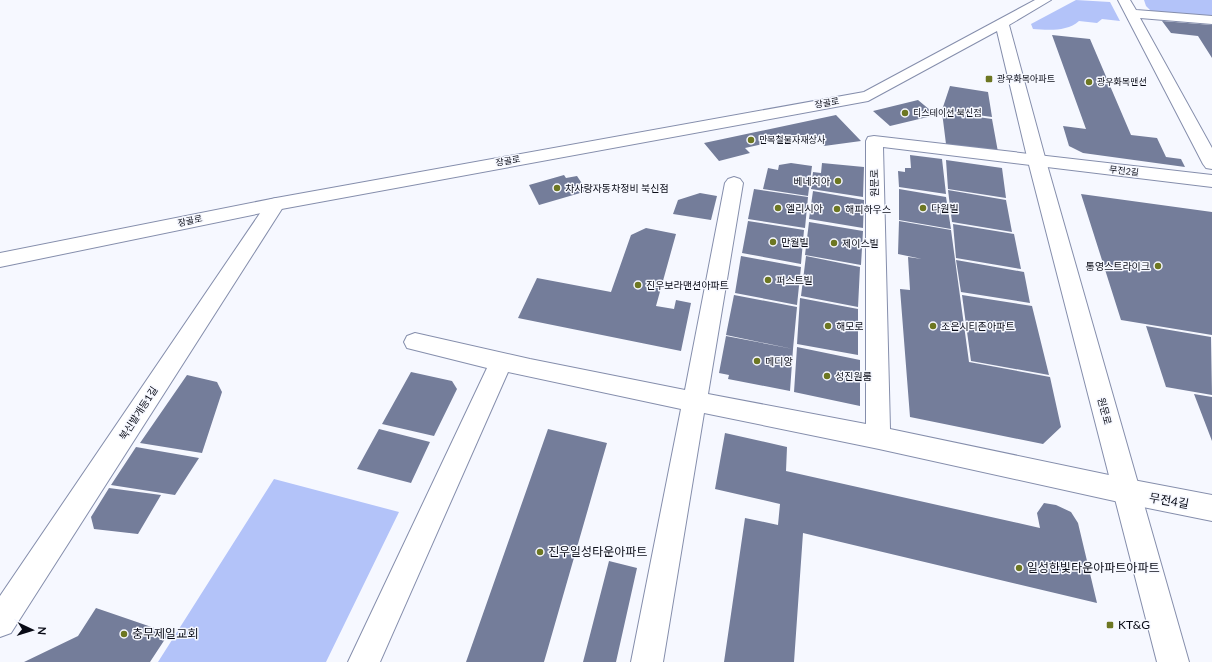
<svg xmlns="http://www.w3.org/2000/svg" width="1212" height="662" font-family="Lato,'Noto Sans KR',sans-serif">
<rect width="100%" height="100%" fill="#f6f8ff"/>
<!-- green -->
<path fill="#b3c3f9" d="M 1076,0 L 1110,2 L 1120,21 L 1102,19 L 1097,23 L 1079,21 C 1067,32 1047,30 1033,29 L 1031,24 Z
M 1144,0 L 1212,0 L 1212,19 L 1154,14 L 1146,6 Z
M 274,479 L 399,512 L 326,662 L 158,662 Z"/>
<!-- building -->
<path fill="#747d9a" d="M 1162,21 L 1212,25 L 1212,58 L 1198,36 L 1171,33 Z
M 1052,35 L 1090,39 L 1131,135 L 1157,138 L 1166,157 L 1181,159 L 1185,167 L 1083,153 L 1069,146 L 1063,126 L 1086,129 Z
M 950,86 L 988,92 L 992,117 L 942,110 Z
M 918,100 L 936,115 L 890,126 L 873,111 Z
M 942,112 L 992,119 L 998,152 L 946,144 Z
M 836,115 L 861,141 L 824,146 L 820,138 L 798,141 L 794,137 L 745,148 L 750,153 L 719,161 L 704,143 Z
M 910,155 L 942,159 L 946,194 L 899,187 L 898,171 L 905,172 L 905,168 L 911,168 Z
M 946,160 L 1002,168 L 1006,198 L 948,189 Z
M 791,163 L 812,166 L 808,196 L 763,189 L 768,168 L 778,170 L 779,165 Z
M 822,163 L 864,167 L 863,197 L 811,189 L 813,172 L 821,173 Z
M 564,175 L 566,178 L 577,176 L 587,191 L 539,205 L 529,185 Z
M 754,189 L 808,197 L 805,228 L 748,219 Z
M 899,189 L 946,197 L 951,229 L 899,220 Z
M 948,190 L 1006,200 L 1012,232 L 952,222 Z
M 813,191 L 864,200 L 863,228 L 809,219 Z
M 700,193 L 717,196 L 711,220 L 673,214 L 678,200 Z
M 1081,194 L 1212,212 L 1212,335 L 1121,320 Z
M 748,221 L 804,230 L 801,264 L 742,253 Z
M 899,221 L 951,230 L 969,362 L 1050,377 L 1061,427 L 1043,444 L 910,417 L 900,289 L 910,290 L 908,257 L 922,259 L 898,254 Z
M 809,222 L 863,231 L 861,265 L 805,255 Z
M 953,224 L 1014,234 L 1021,269 L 956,258 Z
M 646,228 L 676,234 L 656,306 L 674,309 L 676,300 L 691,303 L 681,351 L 518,318 L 537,278 L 611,292 L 631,235 Z
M 741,256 L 801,267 L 797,305 L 735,293 Z
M 806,256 L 860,267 L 858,307 L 801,296 Z
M 956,260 L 1024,272 L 1030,303 L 961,292 Z
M 734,295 L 797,307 L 793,349 L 726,335 Z
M 962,295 L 1032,306 L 1049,375 L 971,361 Z
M 800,298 L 858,309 L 858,355 L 797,344 Z
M 1146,326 L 1211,337 L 1212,395 L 1166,387 Z
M 726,336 L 793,349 L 790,391 L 728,379 L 729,375 L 719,373 Z
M 797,347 L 860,360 L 860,406 L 794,392 Z
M 411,372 L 452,381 L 457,389 L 434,436 L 382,424 Z
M 187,375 L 217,382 L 222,392 L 202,453 L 140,443 Z
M 1194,394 L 1212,397 L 1212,441 Z
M 379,429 L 430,442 L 411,483 L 357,469 Z
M 548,429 L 607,443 L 544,662 L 466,662 Z
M 725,433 L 787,447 L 786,471 L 1040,528 L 1037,513 L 1044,503 L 1056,505 L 1071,512 L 1078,523 L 1097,603 L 803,533 L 794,662 L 724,662 L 745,518 L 778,525 L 780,504 L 715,489 Z
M 136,447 L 199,458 L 175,495 L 111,485 Z
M 109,488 L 161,495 L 138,534 L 94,529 L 91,517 Z
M 609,561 L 637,568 L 616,662 L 583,662 Z
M 96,608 L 169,633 L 150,662 L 24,662 L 78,636 Z"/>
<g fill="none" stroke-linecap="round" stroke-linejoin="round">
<defs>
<path id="street" d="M 1118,0 L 1130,0 L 1136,10 L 1212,16 L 1212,24 L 1140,18 L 1212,148 L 1212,169 L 1206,168 L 1203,164 Z
M 874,136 L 1212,175 L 1212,187 L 883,147 L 890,429 L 1128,479 L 1212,495 L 1212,521 L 1128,504 L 879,449 L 704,413 L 663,662 L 631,662 L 681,409 L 508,372 L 380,662 L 348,662 L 487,368 L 407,348 L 404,342 L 407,336 L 415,333 L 530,359 L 685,390 L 725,183 L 728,179 L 734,177 L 740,179 L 743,183 L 708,394 L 866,424 L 866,141 L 868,137 Z
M 276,198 L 283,200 L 285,204 L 11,633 L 0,637 L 0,596 L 269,200 Z"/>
<path id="secondary" d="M 1035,0 L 1051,0 L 1009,25 L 1046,161 L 1189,662 L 1157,662 L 1028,161 L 997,31 L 868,101 L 276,210 L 0,267 L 0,253 L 276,198 L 864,92 Z"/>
</defs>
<!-- street casing -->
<use href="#street" stroke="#858eac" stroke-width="2"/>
<!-- secondary casing -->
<use href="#secondary" stroke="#858eac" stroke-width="2"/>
<!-- street -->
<use href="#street" fill="#fff" fill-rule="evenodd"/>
<!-- secondary -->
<use href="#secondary" fill="#fff" fill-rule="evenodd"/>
</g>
<!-- markers -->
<g fill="#6d7722" stroke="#f6f8ff" stroke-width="1.5">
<rect x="985" y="75" width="8" height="8" rx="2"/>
<circle cx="1089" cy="82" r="4"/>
<circle cx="905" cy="113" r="4"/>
<circle cx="751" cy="140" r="4"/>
<circle cx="838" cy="181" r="4"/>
<circle cx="557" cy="188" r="4"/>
<circle cx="778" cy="208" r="4"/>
<circle cx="923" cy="208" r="4"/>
<circle cx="837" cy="209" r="4"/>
<circle cx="773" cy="242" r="4"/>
<circle cx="834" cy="243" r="4"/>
<circle cx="1158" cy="266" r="4"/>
<circle cx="768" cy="280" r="4"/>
<circle cx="638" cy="285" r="4"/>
<circle cx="828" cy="326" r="4"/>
<circle cx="933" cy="326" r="4"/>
<circle cx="757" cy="361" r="4"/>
<circle cx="827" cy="376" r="4"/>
<circle cx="540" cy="552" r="4"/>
<circle cx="1019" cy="568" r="4"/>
<rect x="1106" y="621" width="8" height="8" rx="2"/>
<circle cx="124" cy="634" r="4"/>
</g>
<g text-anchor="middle" stroke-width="3" stroke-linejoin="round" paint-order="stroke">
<!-- far-poi labels -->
<g font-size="9" fill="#090b16" stroke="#f6f8ff" text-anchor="start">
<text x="997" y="82">광우화목아파트</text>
<text x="1097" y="85">광우화목맨션</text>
<text x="913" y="116">티스테이션 북신점</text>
<text x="759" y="143">만복철물자재상사</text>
</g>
<!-- far-street labels -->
<g font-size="9" fill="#090b16" stroke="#f6f8ff">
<text transform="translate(827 103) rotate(-10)" y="3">장골로</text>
<text transform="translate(508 161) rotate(-10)" y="3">장골로</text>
<text transform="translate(1124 171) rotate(7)" y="3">무전2길</text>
<text transform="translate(190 221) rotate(-12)" y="3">장골로</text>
</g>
<!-- poi labels -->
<g font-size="10" fill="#090b16" stroke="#f6f8ff" text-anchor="start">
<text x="830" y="185" text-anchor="end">베네치아</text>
<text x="565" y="192">차사랑자동차정비 북신점</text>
<text x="786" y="212">엘리시아</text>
<text x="931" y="212">다원빌</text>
<text x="845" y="213">해피하우스</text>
<text x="781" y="246">만월빌</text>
<text x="842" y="247">제이스빌</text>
<text x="1150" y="270" text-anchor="end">통영스트라이크</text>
<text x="776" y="284">퍼스트빌</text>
<text x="646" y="289">진우보라맨션아파트</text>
<text x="836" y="330">해모로</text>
<text x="941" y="330">조은시티존아파트</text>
<text x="765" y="365">메디앙</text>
<text x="835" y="380">성진원룸</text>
</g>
<!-- street labels -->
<g font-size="10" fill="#090b16" stroke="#f6f8ff">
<text transform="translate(874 183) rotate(-91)" y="4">원문로</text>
<text transform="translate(1105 411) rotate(75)" y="4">원문로</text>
<text transform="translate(138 413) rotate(-57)" y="4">북신발개등1길</text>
</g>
<!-- near-street labels -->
<g font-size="12" fill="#090b16" stroke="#f6f8ff">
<text transform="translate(1169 501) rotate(10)" y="4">무전4길</text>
</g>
<!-- near-poi labels -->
<g font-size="12" fill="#090b16" stroke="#f6f8ff" text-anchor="start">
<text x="548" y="556">진우일성타운아파트</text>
<text x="1027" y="572">일성한빛타운아파트아파트</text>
<text x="1118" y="629">KT&amp;G</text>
<text x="132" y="638">충무제일교회</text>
</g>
</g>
<!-- north arrow -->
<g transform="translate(32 630) rotate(94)" stroke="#f6f8ff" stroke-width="3" paint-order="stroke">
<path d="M0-3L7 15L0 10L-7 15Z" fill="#090b16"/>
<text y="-6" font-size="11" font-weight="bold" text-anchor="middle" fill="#090b16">N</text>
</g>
</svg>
